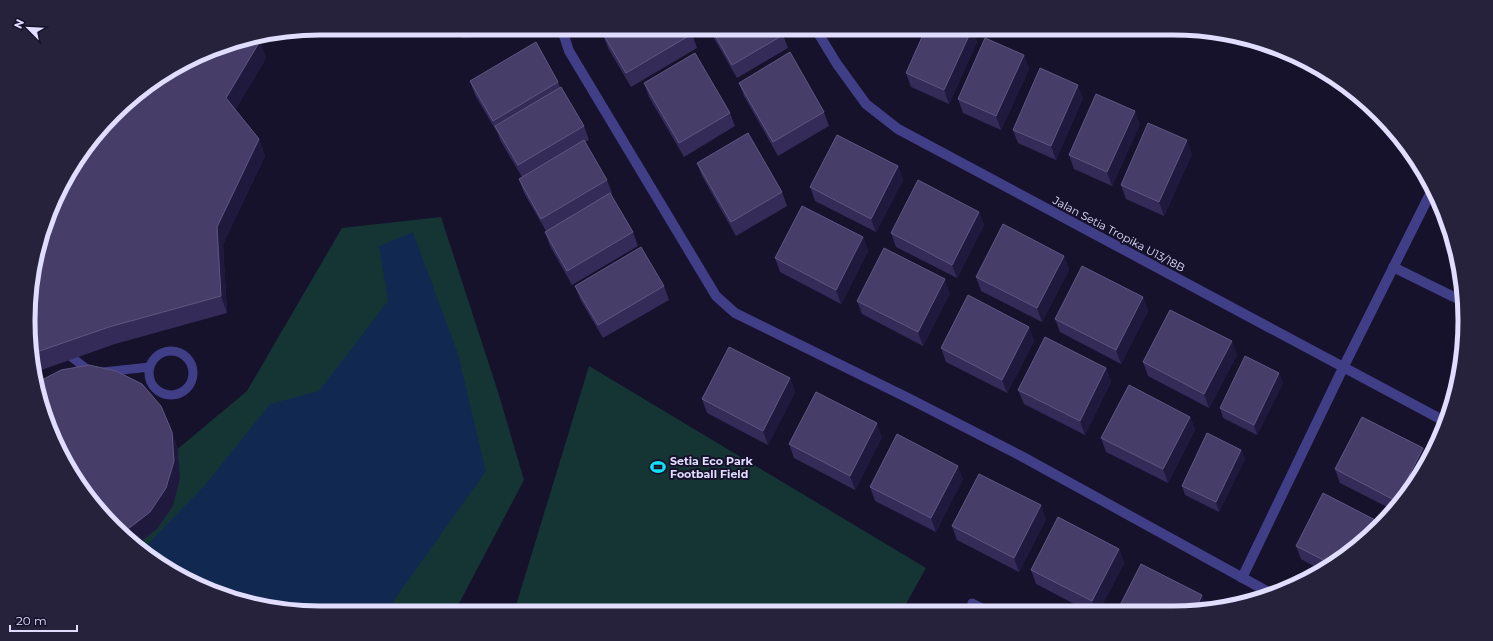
<svg xmlns="http://www.w3.org/2000/svg" width="1493" height="641" font-family="Montserrat,sans-serif">
<rect width="100%" height="100%" fill="#16122b"/>
<!-- green -->
<path fill="#153534" d="M 441,217 L 498,392 L 524,480 L 454,613 L 321,613 L 226,597 L 174,574 L 127,540 L 174,452 L 247,391 L 342,228 Z
M 589,366 L 926,568 L 902,611 L 514,612 Z"/>
<!-- water -->
<path fill="#112950" d="M 413,232 L 458,354 L 486,471 L 385,613 L 321,613 L 226,597 L 174,574 L 142,550 L 205,485 L 270,404 L 319,391 L 388,301 L 379,246 Z"/>
<g fill="none" stroke-linecap="round" stroke-linejoin="round">
<!-- lane -->
<path stroke="#413e88" stroke-width="9" d="M149 373a22 22 0 1 1 44 0a22 22 0 1 1-44 0Z
M 65,352 L 92,373
M 103,372 L 150,367
M 972,603 L 988,611"/>
<!-- street -->
<path stroke="#413e88" stroke-width="10" d="M 563,28 L 563,33 L 569,51 L 716,296 L 735,313 L 908,398 L 1023,457 L 1272,594
M 815,28 L 837,64 L 866,104 L 898,129 L 1446,422
M 1393,267 L 1464,302
M 1242,578 L 1343,368 L 1433,188"/>
</g>
<!-- wall -->
<path fill="#342b58" d="M 459,28 L 514,28 L 514,35 L 462,38 Z
M 708,28 L 779,28 L 783,35 L 788,48 L 737,78 Z
M 972,29 L 977,42 L 949,104 L 911,87 L 906,73 Z
M 603,34 L 692,34 L 697,48 L 631,87 L 608,48 Z
M 260,41 L 266,58 L 235,110 L 259,139 L 265,156 L 223,244 L 227,313 L 115,344 L 33,373 L 28,320 Z
M 1024,55 L 1029,69 L 1001,130 L 963,113 L 958,99 Z
M 470,81 L 558,82 L 560,87 L 584,126 L 589,140 L 585,142 L 607,180 L 612,193 L 611,194 L 633,232 L 638,246 L 572,285 L 550,246 L 545,232 L 546,231 L 524,193 L 519,179 L 522,177 L 500,140 L 498,134 L 475,95 Z
M 644,83 L 730,113 L 735,126 L 684,157 L 649,97 Z
M 739,83 L 824,112 L 829,126 L 778,156 L 744,96 Z
M 1083,98 L 1056,160 L 1018,143 L 1013,130 Z
M 1140,124 L 1112,186 L 1074,169 L 1069,155 Z
M 1192,154 L 1164,216 L 1126,199 L 1121,185 Z
M 697,163 L 782,192 L 787,206 L 736,236 L 702,176 Z
M 898,166 L 903,180 L 876,232 L 815,201 L 810,187 Z
M 979,212 L 984,225 L 957,278 L 896,247 L 891,233 Z
M 863,237 L 868,251 L 841,304 L 780,272 L 775,258 Z
M 1452,237 L 1455,245 L 1457,255 L 1456,254 L 1451,240 Z
M 1064,256 L 1069,270 L 1042,322 L 981,291 L 976,277 Z
M 575,286 L 664,286 L 669,300 L 603,338 L 580,299 Z
M 950,293 L 923,346 L 862,314 L 857,301 Z
M 1143,297 L 1148,311 L 1121,364 L 1060,332 L 1055,319 Z
M 1029,327 L 1034,341 L 1007,393 L 946,362 L 941,348 Z
M 1237,355 L 1209,408 L 1148,376 L 1143,362 Z
M 1106,368 L 1111,382 L 1085,435 L 1024,404 L 1018,390 Z
M 790,378 L 795,392 L 768,445 L 707,413 L 702,399 Z
M 1283,383 L 1257,435 L 1223,418 L 1220,408 Z
M 1190,417 L 1195,430 L 1168,483 L 1106,452 L 1101,438 Z
M 172,432 L 178,450 L 180,478 L 173,506 L 157,529 L 135,546 L 128,541 L 67,467 Z
M 882,437 L 855,490 L 794,458 L 789,444 Z
M 1423,448 L 1427,457 L 1405,498 L 1393,510 L 1340,483 L 1335,469 Z
M 1241,450 L 1245,459 L 1219,512 L 1185,495 L 1182,486 Z
M 963,479 L 936,532 L 875,501 L 870,487 Z
M 1046,519 L 1019,572 L 957,540 L 952,526 Z
M 1296,546 L 1351,552 L 1321,570 L 1301,559 Z
M 1119,549 L 1124,563 L 1099,611 L 1088,611 L 1036,584 L 1031,570 Z"/>
<!-- shaded-wall -->
<path fill="#20193e" d="M 512,28 L 514,28 L 514,35 Z
M 885,28 L 891,28 L 886,31 Z
M 972,29 L 977,42 L 949,104 L 944,90 Z
M 260,41 L 266,58 L 232,115 L 226,98 Z
M 1024,55 L 1029,69 L 1001,130 L 996,116 Z
M 1078,85 L 1083,98 L 1056,160 L 1051,146 Z
M 1135,111 L 1140,124 L 1112,186 L 1107,172 Z
M 259,139 L 265,156 L 223,244 L 227,313 L 221,296 L 217,227 Z
M 1187,140 L 1192,154 L 1164,216 L 1159,202 Z
M 898,166 L 903,180 L 876,232 L 871,219 Z
M 979,212 L 984,225 L 957,278 L 952,265 Z
M 863,237 L 868,251 L 841,304 L 836,290 Z
M 1064,256 L 1069,270 L 1042,322 L 1037,308 Z
M 945,279 L 950,293 L 923,346 L 918,332 Z
M 1143,297 L 1148,311 L 1121,364 L 1116,350 Z
M 1029,327 L 1034,341 L 1007,393 L 1002,380 Z
M 1232,341 L 1237,355 L 1209,408 L 1204,394 Z
M 1106,368 L 1111,382 L 1085,435 L 1080,421 Z
M 1279,373 L 1283,383 L 1257,435 L 1254,425 Z
M 790,378 L 795,392 L 768,445 L 763,431 Z
M 1190,417 L 1195,430 L 1168,483 L 1163,469 Z
M 877,423 L 882,437 L 855,490 L 850,476 Z
M 172,432 L 178,450 L 180,478 L 173,506 L 157,529 L 135,546 L 133,544 L 128,529 Z
M 1423,448 L 1427,457 L 1405,498 L 1398,505 L 1396,501 Z
M 1241,450 L 1245,459 L 1219,512 L 1216,502 Z
M 958,466 L 963,479 L 936,532 L 931,518 Z
M 1041,505 L 1046,519 L 1019,572 L 1014,558 Z
M 1119,549 L 1124,563 L 1099,611 L 1095,611 L 1092,601 Z
M 1202,595 L 1207,609 L 1207,610 L 1195,611 Z"/>
<!-- building -->
<path fill="#463e69" stroke="#5e5781" d="M 613,28 L 688,28 L 692,34 L 626,73 L 603,34 Z
M 711,28 L 779,28 L 783,35 L 732,65 Z
M 926,28 L 970,28 L 972,29 L 944,90 L 906,73 Z
M 258,38 L 260,41 L 226,98 L 259,139 L 217,227 L 221,296 L 109,327 L 31,354 L 28,320 L 34,264 L 67,174 L 128,100 L 174,67 L 226,44 Z
M 985,38 L 1024,55 L 996,116 L 958,99 Z
M 536,42 L 558,82 L 493,121 L 470,81 Z
M 790,52 L 824,112 L 773,142 L 739,83 Z
M 695,53 L 730,113 L 679,143 L 644,83 Z
M 1040,68 L 1078,85 L 1051,146 L 1013,130 Z
M 561,87 L 584,126 L 518,165 L 495,126 Z
M 1096,94 L 1135,111 L 1107,172 L 1069,155 Z
M 1148,123 L 1187,140 L 1159,202 L 1121,185 Z
M 748,133 L 782,192 L 731,222 L 697,163 Z
M 837,135 L 898,166 L 871,219 L 810,187 Z
M 584,140 L 607,180 L 541,219 L 519,179 Z
M 918,180 L 979,212 L 952,265 L 891,233 Z
M 610,193 L 633,232 L 567,271 L 545,232 Z
M 802,206 L 863,237 L 836,290 L 775,258 Z
M 1003,224 L 1064,256 L 1037,308 L 976,277 Z
M 1452,237 L 1454,242 L 1451,240 Z
M 641,247 L 664,286 L 598,325 L 575,286 Z
M 884,248 L 945,279 L 918,332 L 857,301 Z
M 1082,266 L 1143,297 L 1116,350 L 1055,319 Z
M 968,295 L 1029,327 L 1002,380 L 941,348 Z
M 1170,310 L 1232,341 L 1204,394 L 1143,362 Z
M 1045,337 L 1106,368 L 1080,421 L 1018,390 Z
M 729,347 L 790,378 L 763,431 L 702,399 Z
M 1245,356 L 1279,373 L 1254,425 L 1220,408 Z
M 89,365 L 116,371 L 142,384 L 161,406 L 172,432 L 174,461 L 166,488 L 150,512 L 128,529 L 121,532 L 67,467 L 36,383 L 61,370 Z
M 1129,385 L 1190,417 L 1163,469 L 1101,438 Z
M 816,392 L 877,423 L 850,476 L 789,444 Z
M 1362,417 L 1423,448 L 1396,501 L 1335,469 Z
M 1207,433 L 1241,450 L 1216,502 L 1182,486 Z
M 897,434 L 958,466 L 931,518 L 870,487 Z
M 979,474 L 1041,505 L 1014,558 L 952,526 Z
M 1323,493 L 1381,523 L 1351,552 L 1331,564 L 1296,546 Z
M 1058,517 L 1119,549 L 1092,601 L 1031,570 Z
M 1141,564 L 1202,595 L 1195,611 L 1117,611 Z"/>
<!-- icons -->
<defs>
<symbol id="stadium-bare" viewBox="-9 -9 18 18"><path d="M0-5a6.5 5 0 1 0 0 10a6.5 5 0 1 0 0-10ZM-3.5-1.8h7v3.6h-7Z" fill="#0ee2f9" stroke="#16122b" stroke-width="2.5" paint-order="stroke"/></symbol>
</defs>
<g fill-rule="evenodd">
<use href="#stadium-bare" x="647" y="456" width="22" height="22"/>
</g>
<g text-anchor="middle" stroke-width="4" stroke-linejoin="round" paint-order="stroke">
<!-- street labels -->
<g font-size="11" fill="#e0ddfe" stroke="#16122b">
<text transform="translate(1119 234) rotate(28)" y="4">Jalan Setia Tropika U13/18B</text>
</g>
<!-- poi labels -->
<g font-size="11" font-weight="bold" fill="#e0ddfe" stroke="#16122b" text-anchor="start">
<text x="670" y="465">Setia Eco Park<tspan x="670" dy="13">Football Field</tspan></text>
</g>
</g>
<!-- crop -->
<path d="M0 0H1493V641H0ZM320 35H1173A285 285 0 0 1 1458 320V321A285 285 0 0 1 1173 606H320A285 285 0 0 1 35 321V320A285 285 0 0 1 320 35Z" fill="#26223c" fill-rule="evenodd"/>
<path fill="none" stroke="#e0ddfe" stroke-width="5" d="M320 35H1173A285 285 0 0 1 1458 320V321A285 285 0 0 1 1173 606H320A285 285 0 0 1 35 321V320A285 285 0 0 1 320 35Z"/>
<!-- north arrow -->
<g transform="translate(28 28) rotate(294)" stroke="#16122b" stroke-width="3" paint-order="stroke">
<path d="M0-3L7 15L0 10L-7 15Z" fill="#e0ddfe"/>
<text y="-6" font-size="11" font-weight="bold" text-anchor="middle" fill="#e0ddfe">N</text>
</g>
<!-- scale -->
<path d="M10 625v6h67v-6" fill="none" stroke="#e0ddfe" stroke-width="2"/>
<text x="16" y="625" font-size="12" fill="#e0ddfe" stroke="#16122b" stroke-width="3" paint-order="stroke">20 m</text>
</svg>
